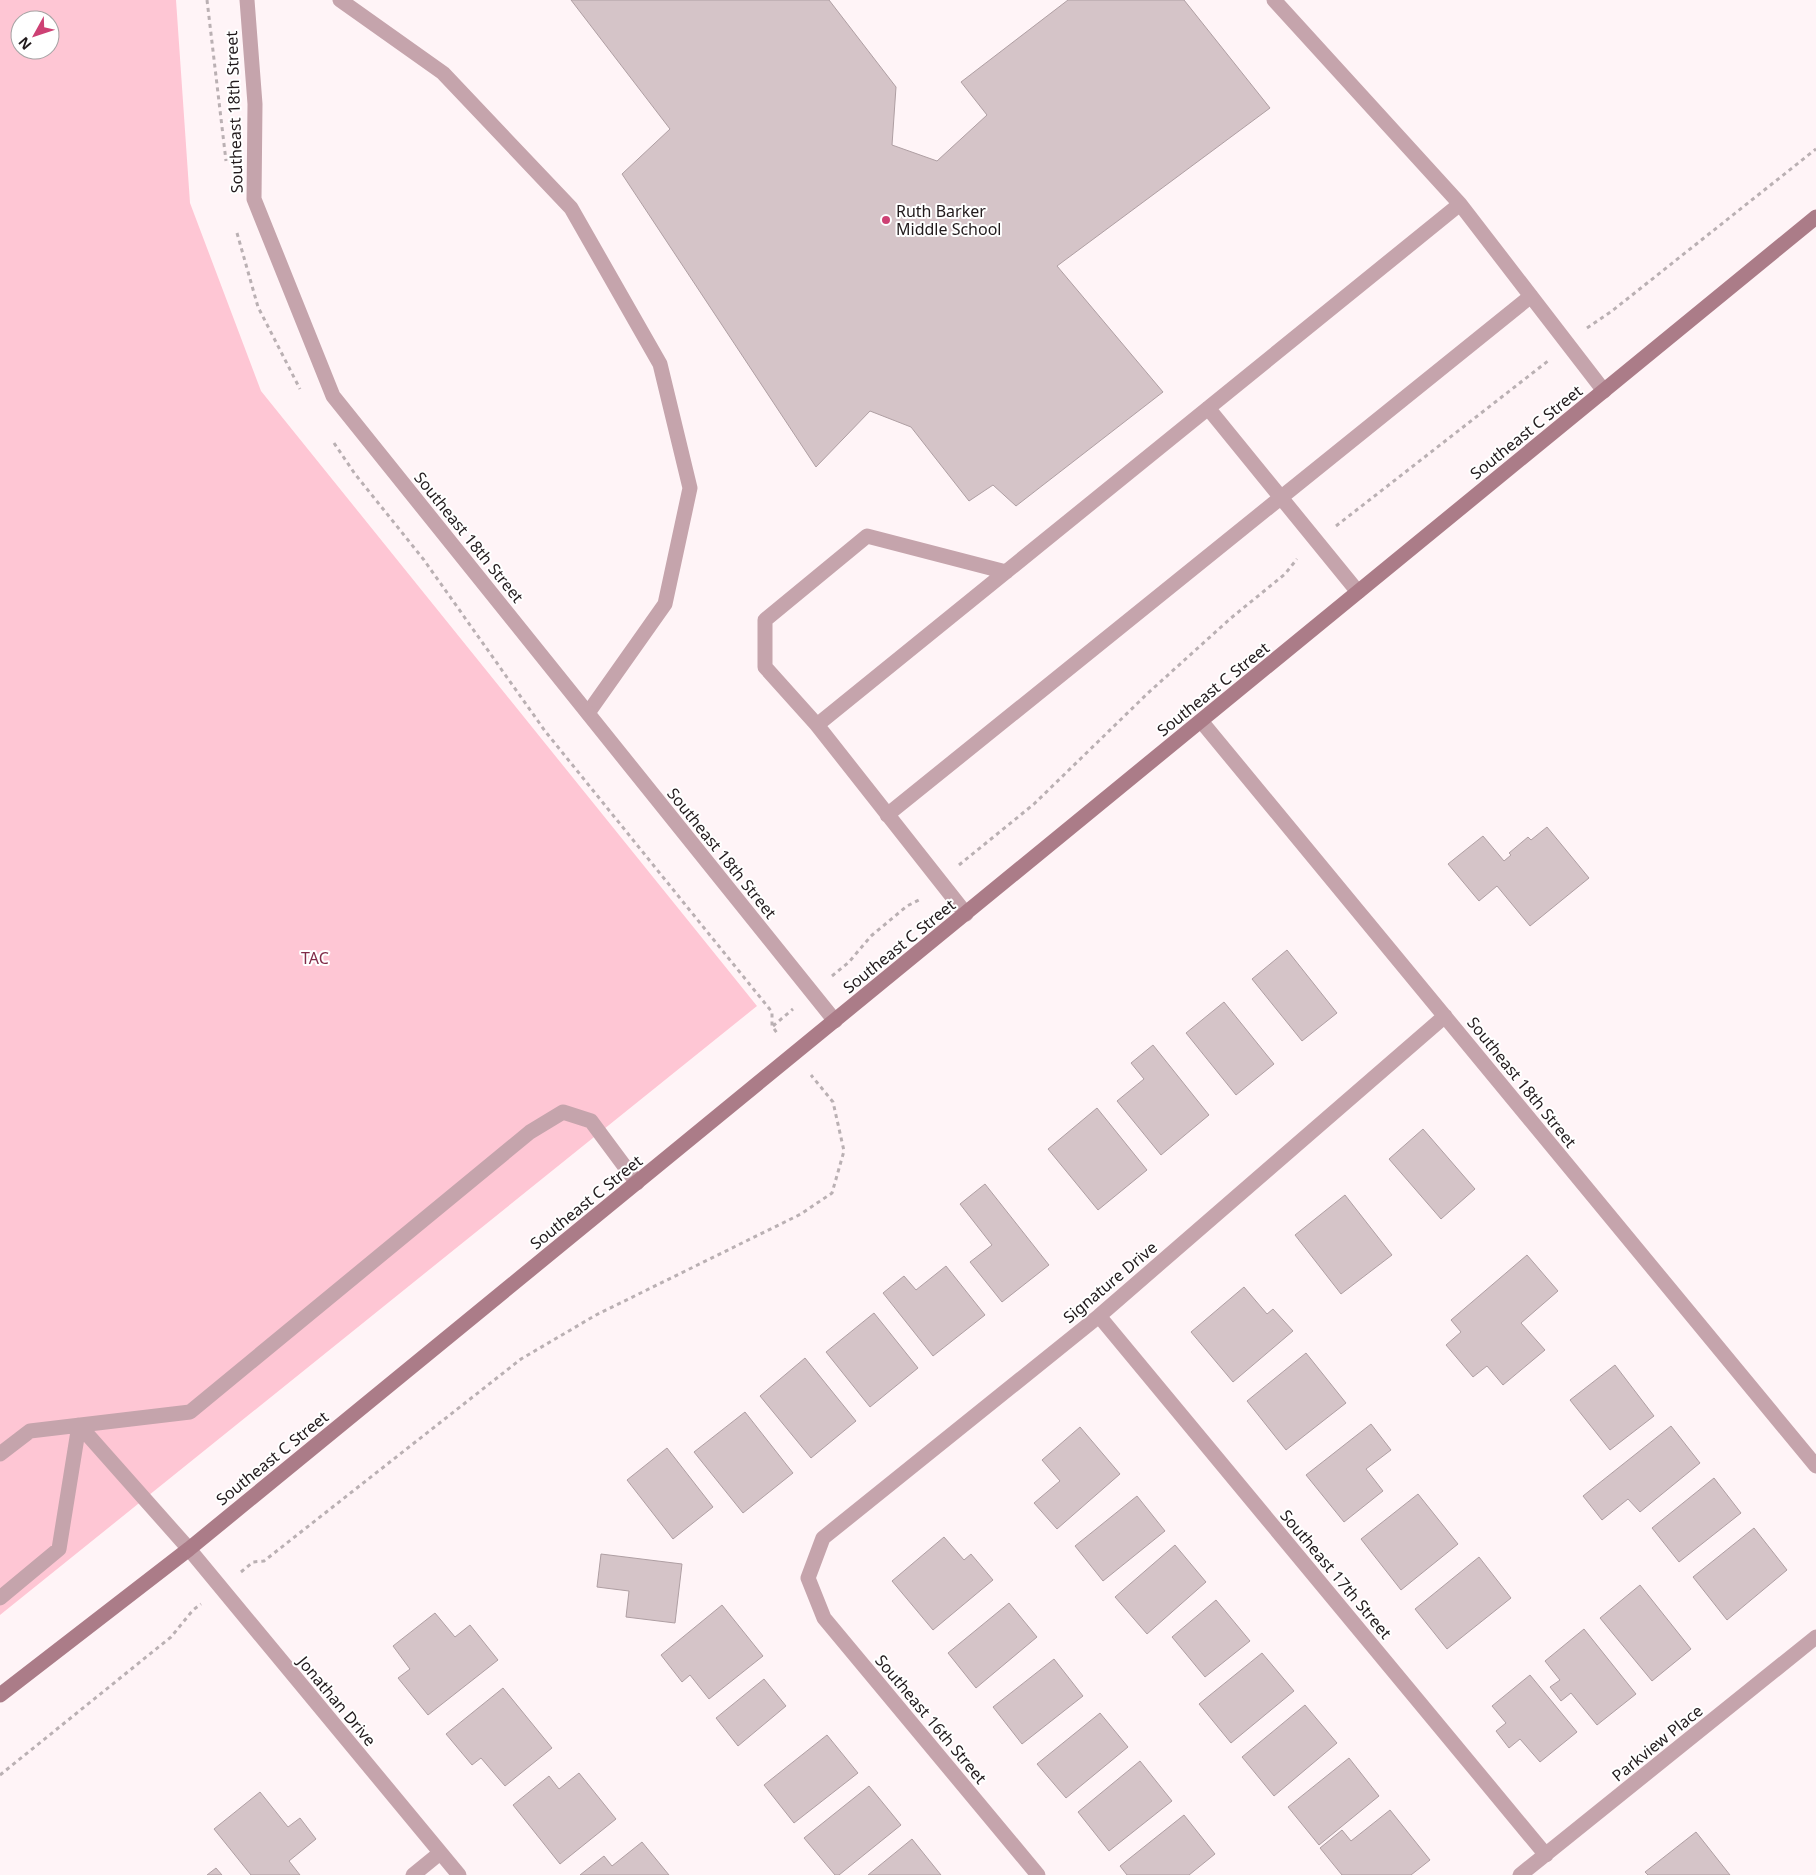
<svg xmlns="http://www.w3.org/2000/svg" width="1816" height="1875" font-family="'Noto Sans',sans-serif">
<rect width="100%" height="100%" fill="#fff4f7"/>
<!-- green -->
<path fill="#fec6d4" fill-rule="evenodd" d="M 0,0 L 176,0 L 190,203 L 261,391 L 757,1006 L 0,1615 ZM 20,20 L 50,20 L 50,50 L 20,50 Z"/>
<!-- building -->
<path fill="#d5c4c8" stroke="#af9fa3" d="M 571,0 L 829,0 L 896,87 L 892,145 L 937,161 L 987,115 L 961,82 L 1068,0 L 1184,0 L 1270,108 L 1057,266 L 1163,392 L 1016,506 L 993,485 L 969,501 L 911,427 L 870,411 L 816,467 L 622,174 L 670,129 Z
M 1547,827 L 1589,878 L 1530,926 L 1497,886 L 1479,901 L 1448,864 L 1483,836 L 1504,861 L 1511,855 L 1509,853 L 1528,837 L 1531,840 Z
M 1287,950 L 1337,1013 L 1302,1041 L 1252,979 Z
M 1224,1002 L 1274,1064 L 1236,1095 L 1186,1033 Z
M 1153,1045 L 1209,1115 L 1161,1155 L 1117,1101 L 1144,1079 L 1131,1063 Z
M 1097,1108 L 1147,1170 L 1098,1210 L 1048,1149 Z
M 1423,1129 L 1475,1189 L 1441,1219 L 1389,1159 Z
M 985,1184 L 1049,1265 L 1002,1302 L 970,1262 L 992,1245 L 960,1204 Z
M 1345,1195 L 1392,1255 L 1341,1294 L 1295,1235 Z
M 1527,1255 L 1558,1291 L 1521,1323 L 1545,1350 L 1503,1385 L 1487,1366 L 1473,1377 L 1446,1345 L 1461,1332 L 1451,1320 Z
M 946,1266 L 985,1315 L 933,1356 L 883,1293 L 904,1276 L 916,1290 Z
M 1244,1287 L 1267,1314 L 1273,1309 L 1293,1331 L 1233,1382 L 1191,1332 Z
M 874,1313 L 918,1368 L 870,1407 L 826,1352 Z
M 1306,1353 L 1346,1403 L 1286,1450 L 1247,1401 Z
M 805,1358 L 856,1421 L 811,1458 L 760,1396 Z
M 1615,1365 L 1654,1416 L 1610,1450 L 1570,1400 Z
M 745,1412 L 793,1473 L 743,1513 L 694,1452 Z
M 1371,1424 L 1391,1450 L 1366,1469 L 1383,1491 L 1344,1522 L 1306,1475 Z
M 1671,1426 L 1700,1463 L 1640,1512 L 1628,1499 L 1602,1520 L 1583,1496 Z
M 1080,1427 L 1120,1474 L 1057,1529 L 1034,1503 L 1060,1481 L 1042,1460 Z
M 667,1448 L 713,1507 L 673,1539 L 627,1480 Z
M 1714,1478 L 1741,1513 L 1679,1562 L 1652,1528 Z
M 1418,1494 L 1458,1544 L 1401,1590 L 1361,1539 Z
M 1137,1496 L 1165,1531 L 1103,1581 L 1075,1546 Z
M 1754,1528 L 1787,1570 L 1727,1620 L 1693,1577 Z
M 944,1537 L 964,1560 L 971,1554 L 993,1580 L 933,1630 L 892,1581 Z
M 1175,1545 L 1206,1582 L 1147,1634 L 1115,1597 Z
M 601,1554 L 682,1564 L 675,1623 L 626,1617 L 629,1591 L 597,1587 Z
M 1479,1557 L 1511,1598 L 1447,1649 L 1415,1609 Z
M 1640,1585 L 1691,1649 L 1652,1681 L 1600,1618 Z
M 1216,1600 L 1250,1641 L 1205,1677 L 1172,1637 Z
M 1009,1603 L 1037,1637 L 976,1688 L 948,1653 Z
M 722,1605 L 763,1656 L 709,1699 L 690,1675 L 682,1682 L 661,1655 Z
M 435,1613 L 455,1637 L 470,1625 L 498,1660 L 428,1715 L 398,1678 L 410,1669 L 393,1646 Z
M 1584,1629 L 1636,1694 L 1597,1725 L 1571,1693 L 1561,1701 L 1550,1687 L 1560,1680 L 1545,1661 Z
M 1262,1653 L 1294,1691 L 1231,1743 L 1199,1704 Z
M 1054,1659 L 1083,1696 L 1022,1744 L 993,1707 Z
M 1530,1675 L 1577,1732 L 1540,1762 L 1520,1739 L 1509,1748 L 1496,1731 L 1506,1723 L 1492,1706 Z
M 764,1679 L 786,1706 L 738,1746 L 716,1718 Z
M 503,1688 L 552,1748 L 505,1786 L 481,1758 L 472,1765 L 446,1734 Z
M 1305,1705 L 1337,1743 L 1274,1796 L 1242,1757 Z
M 1100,1713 L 1128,1747 L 1066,1798 L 1037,1764 Z
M 827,1735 L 858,1773 L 794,1823 L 764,1785 Z
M 1349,1758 L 1379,1796 L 1319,1845 L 1288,1807 Z
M 1140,1761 L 1172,1801 L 1109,1851 L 1078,1812 Z
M 579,1773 L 616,1819 L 560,1864 L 513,1805 L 549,1776 L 559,1789 Z
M 869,1786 L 901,1825 L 839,1875 L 835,1875 L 804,1838 Z
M 260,1792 L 288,1827 L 300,1818 L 316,1839 L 289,1861 L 300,1875 L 251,1875 L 214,1829 Z
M 1390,1810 L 1430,1860 L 1411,1875 L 1342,1875 L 1320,1848 L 1342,1830 L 1351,1841 Z
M 1184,1815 L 1215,1854 L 1189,1875 L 1127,1875 L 1120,1866 Z
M 1696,1832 L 1730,1875 L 1648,1875 L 1645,1872 Z
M 912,1839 L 941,1875 L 868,1875 Z
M 642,1842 L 669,1875 L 580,1875 L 604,1856 L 612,1866 Z
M 216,1868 L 222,1875 L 207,1875 Z"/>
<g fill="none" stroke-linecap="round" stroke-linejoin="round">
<!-- path -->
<path stroke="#bab0b3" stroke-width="3" stroke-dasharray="4 4" stroke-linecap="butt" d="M 207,0 L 226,161
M 237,233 L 258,307 L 300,389
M 1587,328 L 1612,311 L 1816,149
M 334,443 L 355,474 L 424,560 L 545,731 L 772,1012 L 772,1026 L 777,1033
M 1336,526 L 1548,361
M 959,865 L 1034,804 L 1148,693 L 1231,618 L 1285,574 L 1297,559
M 832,976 L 849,962 L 871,936 L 907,906 L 921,899
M 773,1026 L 793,1009
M 241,1572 L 253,1562 L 264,1561 L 521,1359 L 596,1315 L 801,1214 L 832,1193 L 844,1151 L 833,1102 L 811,1075
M 0,1775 L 171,1637 L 193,1610 L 201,1604"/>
<!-- lane -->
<path stroke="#c5a4ac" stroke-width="15" d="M 340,0 L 443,73 L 571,208 L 660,364 L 690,488 L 665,604 L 588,713
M 1274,0 L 1460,204
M 1208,408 L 1358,592
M 817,725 L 1460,204 L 1604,391
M 887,815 L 1531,296
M 966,914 L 817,725 L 765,667 L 765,620 L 867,536 L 1006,572
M 0,1454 L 30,1431 L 190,1412 L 530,1132 L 563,1112 L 591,1121 L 637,1183
M 0,1598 L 59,1549 L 79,1425 L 189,1549"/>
<!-- street -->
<path stroke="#c5a4ac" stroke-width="15" d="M 247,0 L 255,104 L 254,199 L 333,396 L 835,1021
M 1201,721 L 1816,1466
M 1099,1316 L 1546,1855
M 189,1549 L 459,1875
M 413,1875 L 440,1853
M 1038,1875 L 824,1618 L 808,1578 L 823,1538 L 1099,1316 L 1445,1016
M 1520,1875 L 1816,1637"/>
<!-- secondary -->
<path stroke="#ab7c88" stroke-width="15" d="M 0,1695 L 189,1549 L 1816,217"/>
</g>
<!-- markers -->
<circle fill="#cd4174" stroke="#fff" stroke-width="2" cx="886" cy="220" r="5"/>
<g text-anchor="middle" stroke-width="4" stroke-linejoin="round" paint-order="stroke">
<!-- street labels -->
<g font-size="16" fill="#211a1c" stroke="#fff">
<text transform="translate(234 112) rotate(-92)" y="6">Southeast 18th Street</text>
<text transform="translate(1526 432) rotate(-39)" y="6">Southeast C Street</text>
<text transform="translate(469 537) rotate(51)" y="6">Southeast 18th Street</text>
<text transform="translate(1213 689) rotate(-39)" y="6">Southeast C Street</text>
<text transform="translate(722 853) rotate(51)" y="6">Southeast 18th Street</text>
<text transform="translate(899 946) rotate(-39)" y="6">Southeast C Street</text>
<text transform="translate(1522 1082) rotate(51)" y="6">Southeast 18th Street</text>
<text transform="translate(586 1202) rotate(-39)" y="6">Southeast C Street</text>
<text transform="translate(1110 1282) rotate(-40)" y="6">Signature Drive</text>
<text transform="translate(272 1458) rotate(-39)" y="6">Southeast C Street</text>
<text transform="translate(1336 1574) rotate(50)" y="6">Southeast 17th Street</text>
<text transform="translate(337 1701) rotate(50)" y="6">Jonathan Drive</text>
<text transform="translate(931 1719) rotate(50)" y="6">Southeast 16th Street</text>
<text transform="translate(1657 1743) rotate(-39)" y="6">Parkview Place</text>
</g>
<!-- poi labels -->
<g font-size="16" fill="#211a1c" stroke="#fff" text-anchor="start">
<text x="896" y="217">Ruth Barker<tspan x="896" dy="18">Middle School</tspan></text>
</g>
<!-- park labels -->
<g font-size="16" fill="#802b48" stroke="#fff">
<text x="315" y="964">TAC</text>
</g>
</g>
<!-- north arrow -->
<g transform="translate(35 35) rotate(230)"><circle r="24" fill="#ffffff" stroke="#a6a3a4"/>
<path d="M0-4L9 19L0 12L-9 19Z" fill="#cd4174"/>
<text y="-8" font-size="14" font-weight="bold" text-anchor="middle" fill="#211a1c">N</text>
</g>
</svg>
